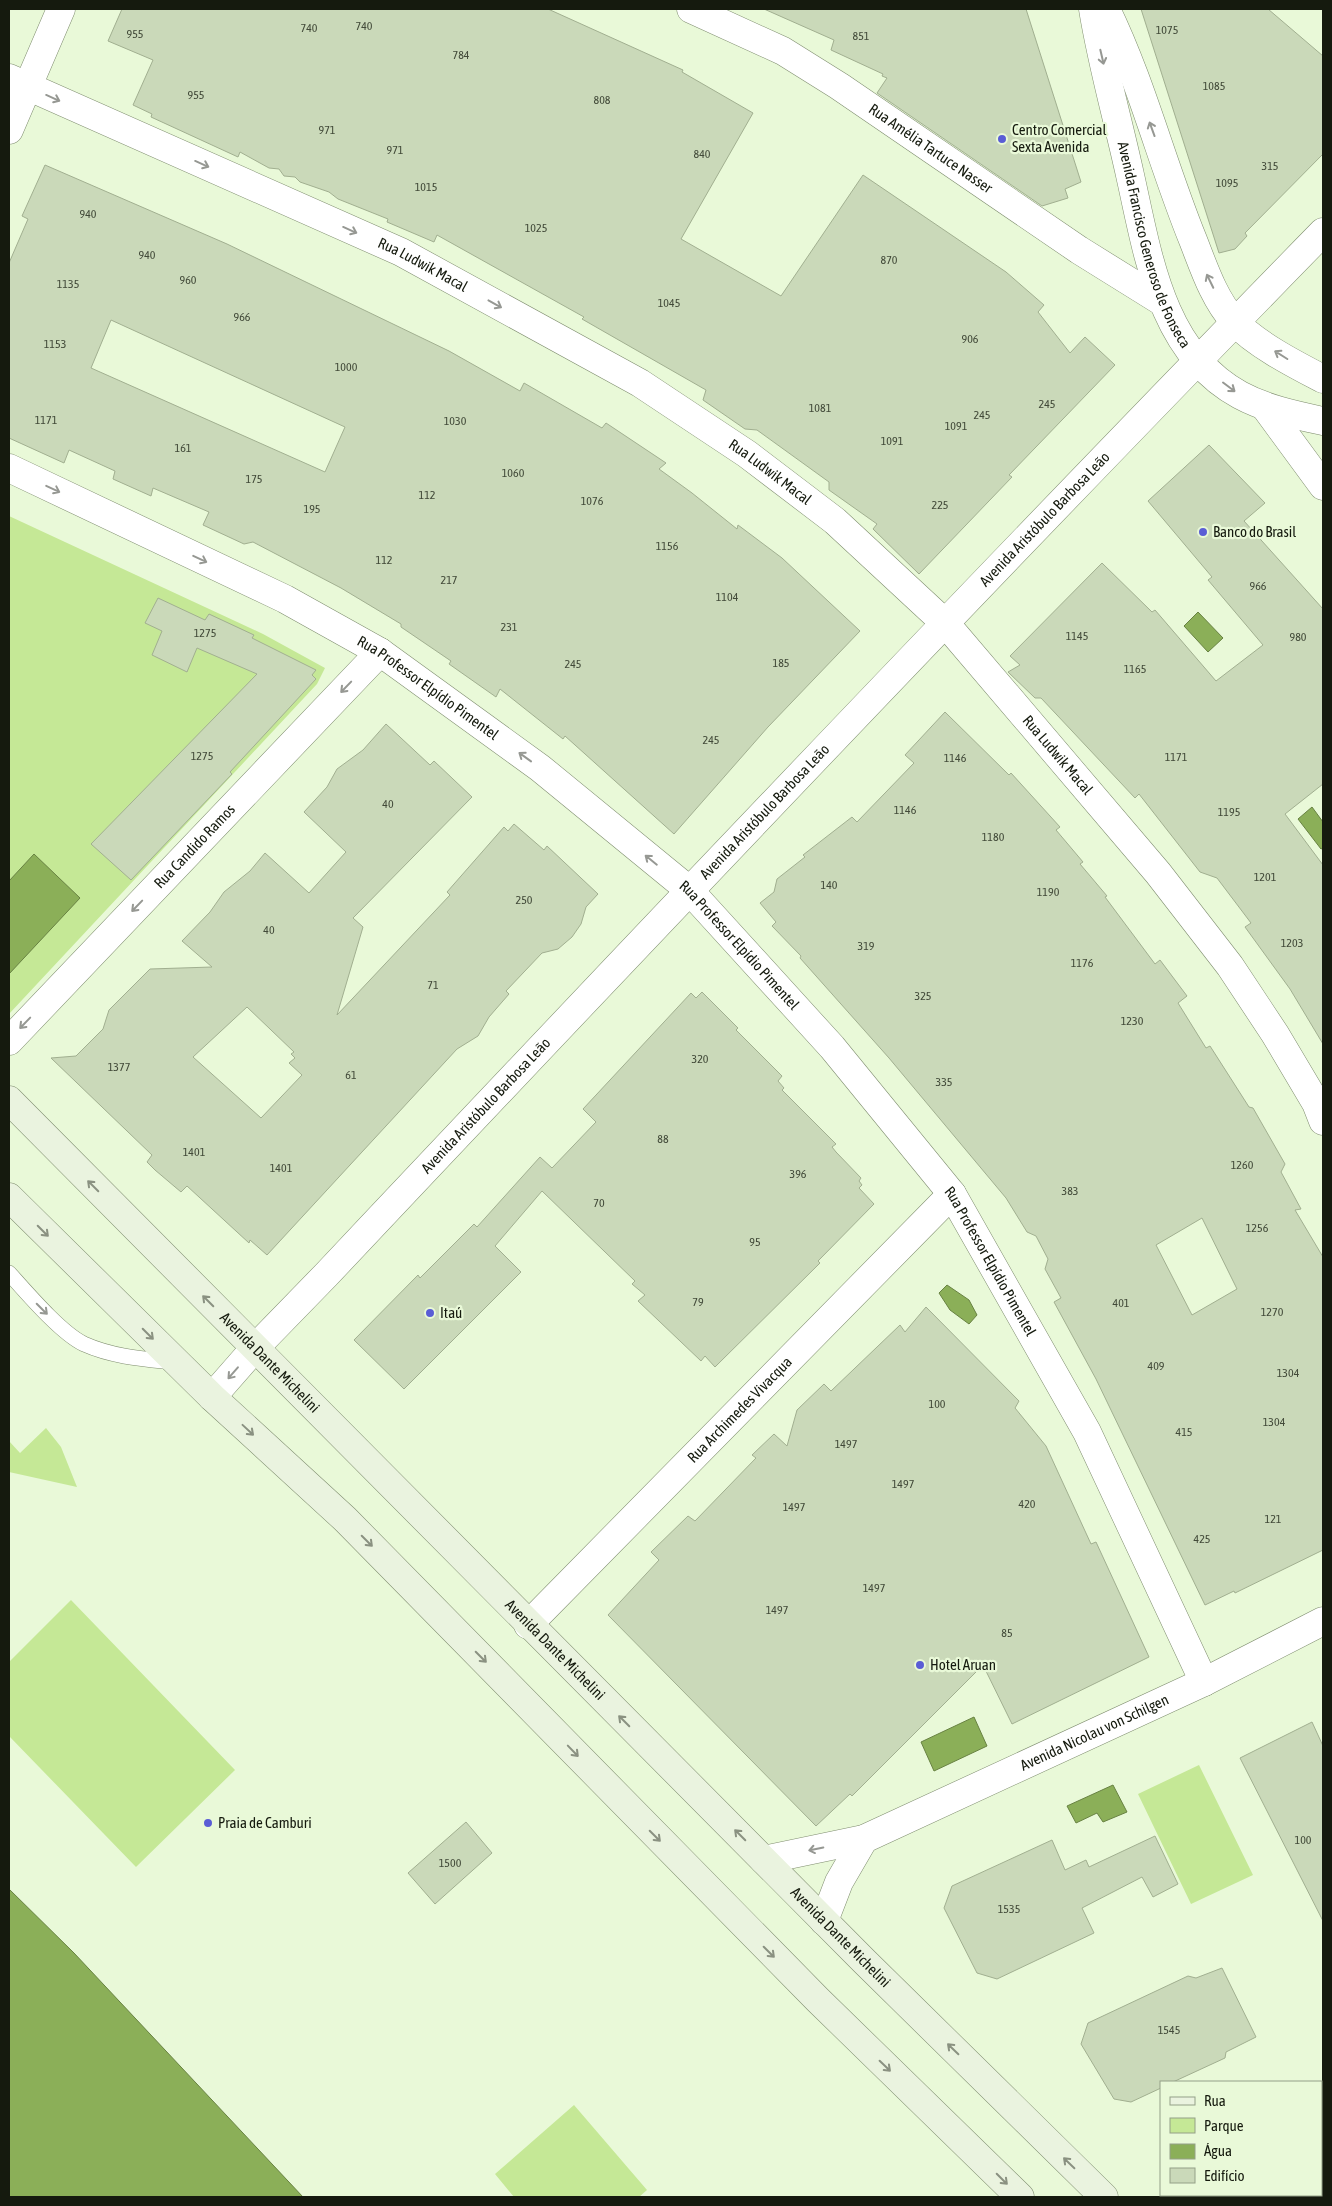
<svg xmlns="http://www.w3.org/2000/svg" width="1332" height="2206" font-family="'Asap Condensed',sans-serif">
<rect width="100%" height="100%" fill="#e9f9d8"/>
<!-- green -->
<path fill="#c5e896" d="M 9,516 L 263,634 L 325,668 L 317,684 L 9,1014 Z
M 46,1428 L 61,1447 L 77,1487 L 9,1472 L 9,1441 L 20,1453 Z
M 71,1600 L 235,1770 L 136,1867 L 9,1736 L 9,1662 Z
M 1199,1765 L 1253,1875 L 1191,1904 L 1138,1794 Z
M 574,2105 L 647,2190 L 639,2197 L 514,2197 L 495,2174 Z"/>
<!-- water -->
<path fill="#8baf58" stroke="#688242" d="M 1198,612 L 1223,638 L 1208,652 L 1184,626 Z
M 1312,807 L 1323,822 L 1323,848 L 1321,849 L 1298,819 Z
M 34,854 L 80,898 L 9,974 L 9,881 Z
M 947,1285 L 969,1300 L 977,1315 L 969,1324 L 950,1310 L 939,1293 Z
M 974,1717 L 987,1746 L 934,1771 L 921,1742 Z
M 1113,1785 L 1127,1812 L 1103,1822 L 1097,1813 L 1076,1823 L 1067,1806 Z
M 9,1889 L 74,1953 L 303,2197 L 9,2197 Z"/>
<!-- building -->
<path fill="#cad9b9" stroke="#a1af90" fill-rule="evenodd" d="M 122,9 L 548,9 L 683,70 L 682,72 L 753,113 L 681,239 L 781,296 L 863,175 L 1006,272 L 1044,305 L 1038,312 L 1070,353 L 1085,337 L 1115,365 L 1009,475 L 1012,477 L 919,574 L 873,529 L 877,524 L 829,490 L 829,482 L 757,430 L 745,429 L 703,400 L 706,390 L 582,319 L 584,317 L 437,235 L 434,242 L 387,222 L 388,219 L 338,199 L 329,192 L 300,182 L 295,177 L 284,176 L 279,169 L 269,168 L 240,152 L 238,157 L 151,117 L 152,114 L 133,105 L 153,60 L 108,41 Z
M 764,9 L 1026,9 L 1081,182 L 1065,189 L 1068,198 L 1042,206 L 877,93 L 887,78 L 882,76 L 883,74 L 831,50 L 834,40 Z
M 1141,9 L 1268,9 L 1323,56 L 1323,154 L 1245,233 L 1247,236 L 1235,249 L 1219,253 Z
M 45,165 L 227,244 L 449,351 L 520,391 L 524,383 L 602,428 L 606,423 L 666,463 L 659,469 L 692,493 L 737,529 L 738,525 L 782,558 L 860,631 L 768,727 L 674,834 L 565,736 L 563,739 L 500,689 L 496,697 L 449,664 L 451,661 L 401,627 L 401,624 L 341,588 L 253,542 L 244,544 L 203,525 L 209,512 L 153,488 L 151,496 L 113,479 L 115,471 L 69,450 L 64,463 L 9,438 L 9,263 L 28,219 L 22,216 ZM 111,320 L 345,427 L 325,472 L 91,368 Z
M 1209,445 L 1265,503 L 1244,521 L 1323,609 L 1323,784 L 1285,814 L 1323,865 L 1323,1044 L 1290,989 L 1245,927 L 1251,923 L 1217,878 L 1200,872 L 1139,794 L 1135,798 L 1041,698 L 1035,698 L 1008,672 L 1020,665 L 1010,656 L 1102,563 L 1152,612 L 1155,610 L 1216,681 L 1263,645 L 1208,580 L 1212,577 L 1148,501 Z
M 158,598 L 205,620 L 209,614 L 254,635 L 252,638 L 316,670 L 312,675 L 316,679 L 230,772 L 232,774 L 131,880 L 91,844 L 257,674 L 197,648 L 187,672 L 152,655 L 162,631 L 145,623 Z
M 945,712 L 1009,775 L 1011,773 L 1060,827 L 1056,830 L 1083,862 L 1080,864 L 1107,896 L 1105,897 L 1155,964 L 1160,960 L 1187,996 L 1178,1003 L 1206,1048 L 1210,1046 L 1249,1107 L 1253,1108 L 1285,1164 L 1281,1172 L 1301,1209 L 1295,1210 L 1323,1257 L 1323,1550 L 1235,1593 L 1234,1591 L 1205,1605 L 1096,1379 L 1054,1302 L 1061,1298 L 1045,1269 L 1048,1259 L 1036,1236 L 1027,1232 L 1006,1198 L 889,1058 L 800,958 L 801,956 L 772,926 L 776,922 L 760,903 L 774,892 L 777,879 L 805,857 L 803,855 L 852,817 L 857,822 L 914,763 L 905,755 ZM 1202,1218 L 1237,1289 L 1192,1315 L 1156,1245 Z
M 386,724 L 430,765 L 434,761 L 472,797 L 353,918 L 363,927 L 337,1015 L 450,895 L 447,892 L 504,827 L 508,831 L 514,824 L 544,850 L 547,846 L 598,894 L 586,907 L 581,924 L 572,937 L 558,949 L 542,953 L 506,991 L 509,994 L 489,1017 L 478,1036 L 457,1049 L 267,1255 L 250,1240 L 249,1243 L 187,1186 L 181,1192 L 155,1170 L 147,1162 L 152,1155 L 51,1058 L 76,1056 L 103,1029 L 109,1010 L 150,969 L 212,967 L 182,941 L 210,912 L 224,892 L 250,871 L 265,853 L 309,893 L 346,852 L 304,812 L 327,787 L 337,769 L 363,750 ZM 247,1007 L 294,1052 L 291,1054 L 295,1058 L 289,1063 L 302,1075 L 261,1118 L 193,1057 Z
M 702,992 L 738,1028 L 736,1030 L 782,1076 L 778,1081 L 784,1088 L 782,1090 L 836,1144 L 832,1147 L 836,1152 L 861,1178 L 859,1181 L 862,1185 L 859,1188 L 874,1204 L 818,1261 L 820,1263 L 715,1367 L 705,1356 L 701,1361 L 638,1301 L 645,1295 L 632,1284 L 635,1281 L 542,1191 L 495,1246 L 521,1272 L 404,1389 L 354,1340 L 418,1275 L 420,1278 L 474,1224 L 477,1227 L 540,1157 L 552,1168 L 596,1122 L 583,1109 L 691,993 L 696,998 Z
M 926,1307 L 1019,1401 L 1015,1408 L 1046,1446 L 1091,1544 L 1096,1542 L 1149,1657 L 1012,1724 L 983,1665 L 852,1796 L 850,1794 L 816,1826 L 608,1615 L 659,1560 L 651,1552 L 688,1516 L 695,1521 L 756,1458 L 752,1455 L 774,1434 L 787,1446 L 797,1410 L 824,1384 L 831,1391 L 900,1325 L 905,1332 Z
M 1312,1722 L 1323,1746 L 1323,1921 L 1240,1758 Z
M 466,1822 L 492,1853 L 435,1904 L 408,1873 Z
M 1155,1836 L 1178,1884 L 1153,1897 L 1142,1877 L 1082,1908 L 1094,1933 L 997,1979 L 977,1973 L 944,1908 L 952,1886 L 1052,1840 L 1065,1870 L 1086,1860 L 1089,1867 Z
M 1222,1968 L 1256,2037 L 1226,2052 L 1225,2058 L 1173,2082 L 1161,2082 L 1161,2088 L 1131,2102 L 1114,2099 L 1081,2044 L 1088,2023 L 1188,1976 L 1196,1978 Z"/>
<g fill="none" stroke-linecap="round" stroke-linejoin="round">
<defs>
<path id="service" d="M 9,1273 C 27,1293 61,1333 84,1344 C 113,1357 144,1359 174,1362"/>
<g id="minor">
<path id="s1" d="M 691,9 L 783,51 L 839,86 L 1079,250 L 1161,301"/>
<path id="s2" d="M 1093,9 C 1102,65 1118,120 1130,175 C 1148,255 1161,352 1240,395 C 1266,409 1295,415 1323,421"/>
<path d="M 1106,9 C 1142,83 1162,164 1193,240 C 1204,268 1214,299 1234,321 C 1255,344 1296,365 1323,379"/>
<path id="s3" d="M 9,78 L 401,252 L 640,383 L 747,454 L 835,521 L 946,624 L 1158,873 L 1230,966 L 1275,1034 L 1316,1103 L 1323,1121"/>
<path d="M 9,130 L 61,9"/>
<path d="M 1265,407 L 1323,486"/>
<path id="s4" d="M 9,468 L 285,599 L 380,652 L 540,768 L 689,890 L 832,1047 L 952,1194 L 1087,1432 L 1204,1682"/>
<path id="s5" d="M 9,1041 L 380,652"/>
<path id="s6" d="M 528,1625 L 952,1194"/>
<path id="s7" d="M 764,1860 L 864,1839 L 1204,1682 L 1323,1621"/>
<path d="M 824,1921 L 839,1882 L 864,1839"/>
</g>
<g id="tertiary">
<path id="s8" d="M 212,1397 L 254,1349 L 326,1275 C 656,925 987,576 1323,232"/>
</g>
<g id="secondary">
<path id="s9" d="M 9,1100 L 864,1961 L 1104,2197"/>
<path d="M 9,1197 L 212,1397 L 345,1519 L 818,2000 L 1020,2197"/>
</g>
</defs>
<!-- service casing -->
<use href="#service" stroke="#7f8d6f" stroke-width="16"/>
<!-- minor casing -->
<use href="#minor" stroke="#7f8d6f" stroke-width="29"/>
<!-- tertiary casing -->
<use href="#tertiary" stroke="#7f8d6f" stroke-width="29"/>
<!-- secondary casing -->
<use href="#secondary" stroke="#7f8d6f" stroke-width="29"/>
<!-- service -->
<use href="#service" stroke="#fff" stroke-width="15"/>
<!-- minor -->
<use href="#minor" stroke="#fff" stroke-width="28"/>
<!-- tertiary -->
<use href="#tertiary" stroke="#fff" stroke-width="28"/>
<!-- secondary -->
<use href="#secondary" stroke="#eaf3df" stroke-width="28"/>
</g>
<!-- one-way arrows -->
<defs><path id="oneway-shaft" d="M-6 0H5M1.5-3L5.5 0L1.5 3" fill="none" stroke-width="1.6" stroke-linecap="round" stroke-linejoin="round" transform="scale(1.25)"/></defs>
<g stroke="#969893">
<use href="#oneway-shaft" transform="translate(1102 57) rotate(77)"/>
<use href="#oneway-shaft" transform="translate(53 98) rotate(24)"/>
<use href="#oneway-shaft" transform="translate(1152 129) rotate(-110)"/>
<use href="#oneway-shaft" transform="translate(202 164) rotate(24)"/>
<use href="#oneway-shaft" transform="translate(350 230) rotate(24)"/>
<use href="#oneway-shaft" transform="translate(1210 281) rotate(-116)"/>
<use href="#oneway-shaft" transform="translate(495 304) rotate(29)"/>
<use href="#oneway-shaft" transform="translate(1281 355) rotate(-148)"/>
<use href="#oneway-shaft" transform="translate(1229 387) rotate(37)"/>
<use href="#oneway-shaft" transform="translate(53 489) rotate(25)"/>
<use href="#oneway-shaft" transform="translate(200 559) rotate(25)"/>
<use href="#oneway-shaft" transform="translate(346 687) rotate(134)"/>
<use href="#oneway-shaft" transform="translate(525 757) rotate(-144)"/>
<use href="#oneway-shaft" transform="translate(651 860) rotate(-141)"/>
<use href="#oneway-shaft" transform="translate(137 906) rotate(134)"/>
<use href="#oneway-shaft" transform="translate(25 1023) rotate(134)"/>
<use href="#oneway-shaft" transform="translate(42 1309) rotate(45)"/>
<use href="#oneway-shaft" transform="translate(233 1373) rotate(131)"/>
<use href="#oneway-shaft" transform="translate(816 1849) rotate(168)"/>
</g>
<g stroke="#8a9181">
<use href="#oneway-shaft" transform="translate(93 1186) rotate(-135)"/>
<use href="#oneway-shaft" transform="translate(43 1231) rotate(45)"/>
<use href="#oneway-shaft" transform="translate(208 1301) rotate(-135)"/>
<use href="#oneway-shaft" transform="translate(148 1334) rotate(45)"/>
<use href="#oneway-shaft" transform="translate(248 1430) rotate(43)"/>
<use href="#oneway-shaft" transform="translate(367 1541) rotate(45)"/>
<use href="#oneway-shaft" transform="translate(481 1657) rotate(45)"/>
<use href="#oneway-shaft" transform="translate(624 1721) rotate(-135)"/>
<use href="#oneway-shaft" transform="translate(573 1751) rotate(46)"/>
<use href="#oneway-shaft" transform="translate(740 1835) rotate(-135)"/>
<use href="#oneway-shaft" transform="translate(655 1836) rotate(45)"/>
<use href="#oneway-shaft" transform="translate(769 1952) rotate(45)"/>
<use href="#oneway-shaft" transform="translate(953 2049) rotate(-136)"/>
<use href="#oneway-shaft" transform="translate(885 2066) rotate(44)"/>
<use href="#oneway-shaft" transform="translate(1069 2163) rotate(-136)"/>
<use href="#oneway-shaft" transform="translate(1002 2179) rotate(45)"/>
</g>
<!-- markers -->
<g fill="#5a5dd5" stroke="#e9f9d8" stroke-width="2">
<circle cx="1002" cy="139" r="5"/>
<circle cx="1203" cy="532" r="5"/>
<circle cx="430" cy="1313" r="5"/>
<circle cx="920" cy="1665" r="5"/>
<circle cx="208" cy="1823" r="5"/>
</g>
<g text-anchor="middle" stroke-width="4.5" stroke-linejoin="round" paint-order="stroke">
<!-- number labels -->
<g font-size="12" fill="#424a39">
<text x="364" y="30">740</text>
<text x="309" y="32">740</text>
<text x="1167" y="34">1075</text>
<text x="135" y="38">955</text>
<text x="861" y="40">851</text>
<text x="461" y="59">784</text>
<text x="1214" y="90">1085</text>
<text x="196" y="99">955</text>
<text x="602" y="104">808</text>
<text x="327" y="134">971</text>
<text x="395" y="154">971</text>
<text x="702" y="158">840</text>
<text x="1270" y="170">315</text>
<text x="1227" y="187">1095</text>
<text x="426" y="191">1015</text>
<text x="88" y="218">940</text>
<text x="536" y="232">1025</text>
<text x="147" y="259">940</text>
<text x="889" y="264">870</text>
<text x="188" y="284">960</text>
<text x="68" y="288">1135</text>
<text x="669" y="307">1045</text>
<text x="242" y="321">966</text>
<text x="970" y="343">906</text>
<text x="55" y="348">1153</text>
<text x="346" y="371">1000</text>
<text x="1047" y="408">245</text>
<text x="820" y="412">1081</text>
<text x="982" y="419">245</text>
<text x="46" y="424">1171</text>
<text x="455" y="425">1030</text>
<text x="956" y="430">1091</text>
<text x="892" y="445">1091</text>
<text x="183" y="452">161</text>
<text x="513" y="477">1060</text>
<text x="254" y="483">175</text>
<text x="427" y="499">112</text>
<text x="592" y="505">1076</text>
<text x="940" y="509">225</text>
<text x="312" y="513">195</text>
<text x="667" y="550">1156</text>
<text x="384" y="564">112</text>
<text x="449" y="584">217</text>
<text x="1258" y="590">966</text>
<text x="727" y="601">1104</text>
<text x="509" y="631">231</text>
<text x="205" y="637">1275</text>
<text x="1077" y="640">1145</text>
<text x="1298" y="641">980</text>
<text x="781" y="667">185</text>
<text x="573" y="668">245</text>
<text x="1135" y="673">1165</text>
<text x="711" y="744">245</text>
<text x="202" y="760">1275</text>
<text x="1176" y="761">1171</text>
<text x="955" y="762">1146</text>
<text x="388" y="808">40</text>
<text x="905" y="814">1146</text>
<text x="1229" y="816">1195</text>
<text x="993" y="841">1180</text>
<text x="1265" y="881">1201</text>
<text x="829" y="889">140</text>
<text x="1048" y="896">1190</text>
<text x="524" y="904">250</text>
<text x="269" y="934">40</text>
<text x="1292" y="947">1203</text>
<text x="866" y="950">319</text>
<text x="1082" y="967">1176</text>
<text x="433" y="989">71</text>
<text x="923" y="1000">325</text>
<text x="1132" y="1025">1230</text>
<text x="700" y="1063">320</text>
<text x="119" y="1071">1377</text>
<text x="351" y="1079">61</text>
<text x="944" y="1086">335</text>
<text x="663" y="1143">88</text>
<text x="194" y="1156">1401</text>
<text x="1242" y="1169">1260</text>
<text x="281" y="1172">1401</text>
<text x="798" y="1178">396</text>
<text x="1070" y="1195">383</text>
<text x="599" y="1207">70</text>
<text x="1257" y="1232">1256</text>
<text x="755" y="1246">95</text>
<text x="698" y="1306">79</text>
<text x="1121" y="1307">401</text>
<text x="1272" y="1316">1270</text>
<text x="1156" y="1370">409</text>
<text x="1288" y="1377">1304</text>
<text x="937" y="1408">100</text>
<text x="1274" y="1426">1304</text>
<text x="1184" y="1436">415</text>
<text x="846" y="1448">1497</text>
<text x="903" y="1488">1497</text>
<text x="1027" y="1508">420</text>
<text x="794" y="1511">1497</text>
<text x="1273" y="1523">121</text>
<text x="1202" y="1543">425</text>
<text x="874" y="1592">1497</text>
<text x="777" y="1614">1497</text>
<text x="1007" y="1637">85</text>
<text x="1303" y="1844">100</text>
<text x="450" y="1867">1500</text>
<text x="1009" y="1913">1535</text>
<text x="1169" y="2034">1545</text>
</g>
<!-- poi labels -->
<g font-size="15" fill="#151a0e" stroke="#e9f9d8" text-anchor="start">
<text x="1012" y="135">Centro Comercial<tspan x="1012" dy="17">Sexta Avenida</tspan></text>
<text x="1213" y="537">Banco do Brasil</text>
<text x="440" y="1318">Itaú</text>
<text x="930" y="1670">Hotel Aruan</text>
<text x="218" y="1828">Praia de Camburi</text>
</g>
<!-- street labels -->
<g font-size="15" fill="#151a0e" stroke="#e9f9d8">
<text dy="5" stroke="none"><textPath href="#s1" startOffset="278">Rua Amélia Tartuce Nasser</textPath></text>
<text dy="5" stroke="none"><textPath href="#s2" startOffset="244">Avenida Francisco Generoso de Fonseca</textPath></text>
<text dy="5" stroke="none"><textPath href="#s3" startOffset="454">Rua Ludwik Macal</textPath></text>
<text dy="5" stroke="none"><textPath href="#s3" startOffset="859">Rua Ludwik Macal</textPath></text>
<text dy="5" stroke="none"><textPath href="#s8" startOffset="1210">Avenida Aristóbulo Barbosa Leão</textPath></text>
<text dy="5" stroke="none"><textPath href="#s4" startOffset="474">Rua Professor Elpídio Pimentel</textPath></text>
<text dy="5" stroke="none"><textPath href="#s3" startOffset="1264">Rua Ludwik Macal</textPath></text>
<text dy="5" stroke="none"><textPath href="#s8" startOffset="805">Avenida Aristóbulo Barbosa Leão</textPath></text>
<text dy="5" stroke="none"><textPath href="#s5" startOffset="269">Rua Candido Ramos</textPath></text>
<text dy="5" stroke="none"><textPath href="#s4" startOffset="879">Rua Professor Elpídio Pimentel</textPath></text>
<text dy="5" stroke="none"><textPath href="#s8" startOffset="400">Avenida Aristóbulo Barbosa Leão</textPath></text>
<text dy="5" stroke="none"><textPath href="#s4" startOffset="1284">Rua Professor Elpídio Pimentel</textPath></text>
<text dy="5" stroke="none"><textPath href="#s9" startOffset="370">Avenida Dante Michelini</textPath></text>
<text dy="5" stroke="none"><textPath href="#s6" startOffset="302">Rua Archimedes Vivacqua</textPath></text>
<text dy="5" stroke="none"><textPath href="#s9" startOffset="775">Avenida Dante Michelini</textPath></text>
<text dy="5" stroke="none"><textPath href="#s7" startOffset="356">Avenida Nicolau von Schilgen</textPath></text>
<text dy="5" stroke="none"><textPath href="#s9" startOffset="1180">Avenida Dante Michelini</textPath></text>
</g>
</g>
<!-- border -->
<rect width="1332" height="2206" fill="none" stroke="#151a0e" stroke-width="20"/>
<!-- legend -->
<rect x="1160" y="2081" width="162" height="115" fill="#e9f9d8" stroke="#94a087"/>
<rect x="1170" y="2097" width="25" height="8" fill="#eaf3df" stroke="#94a087"/>
<text x="1204" y="2106" font-size="15" fill="#151a0e">Rua</text>
<rect x="1170" y="2118" width="25" height="15" fill="#c5e896" stroke="#94a087"/>
<text x="1204" y="2131" font-size="15" fill="#151a0e">Parque</text>
<rect x="1170" y="2144" width="25" height="15" fill="#8baf58" stroke="#94a087"/>
<text x="1204" y="2156" font-size="15" fill="#151a0e">Água</text>
<rect x="1170" y="2168" width="25" height="15" fill="#cad9b9" stroke="#94a087"/>
<text x="1204" y="2181" font-size="15" fill="#151a0e">Edifício</text>
</svg>
